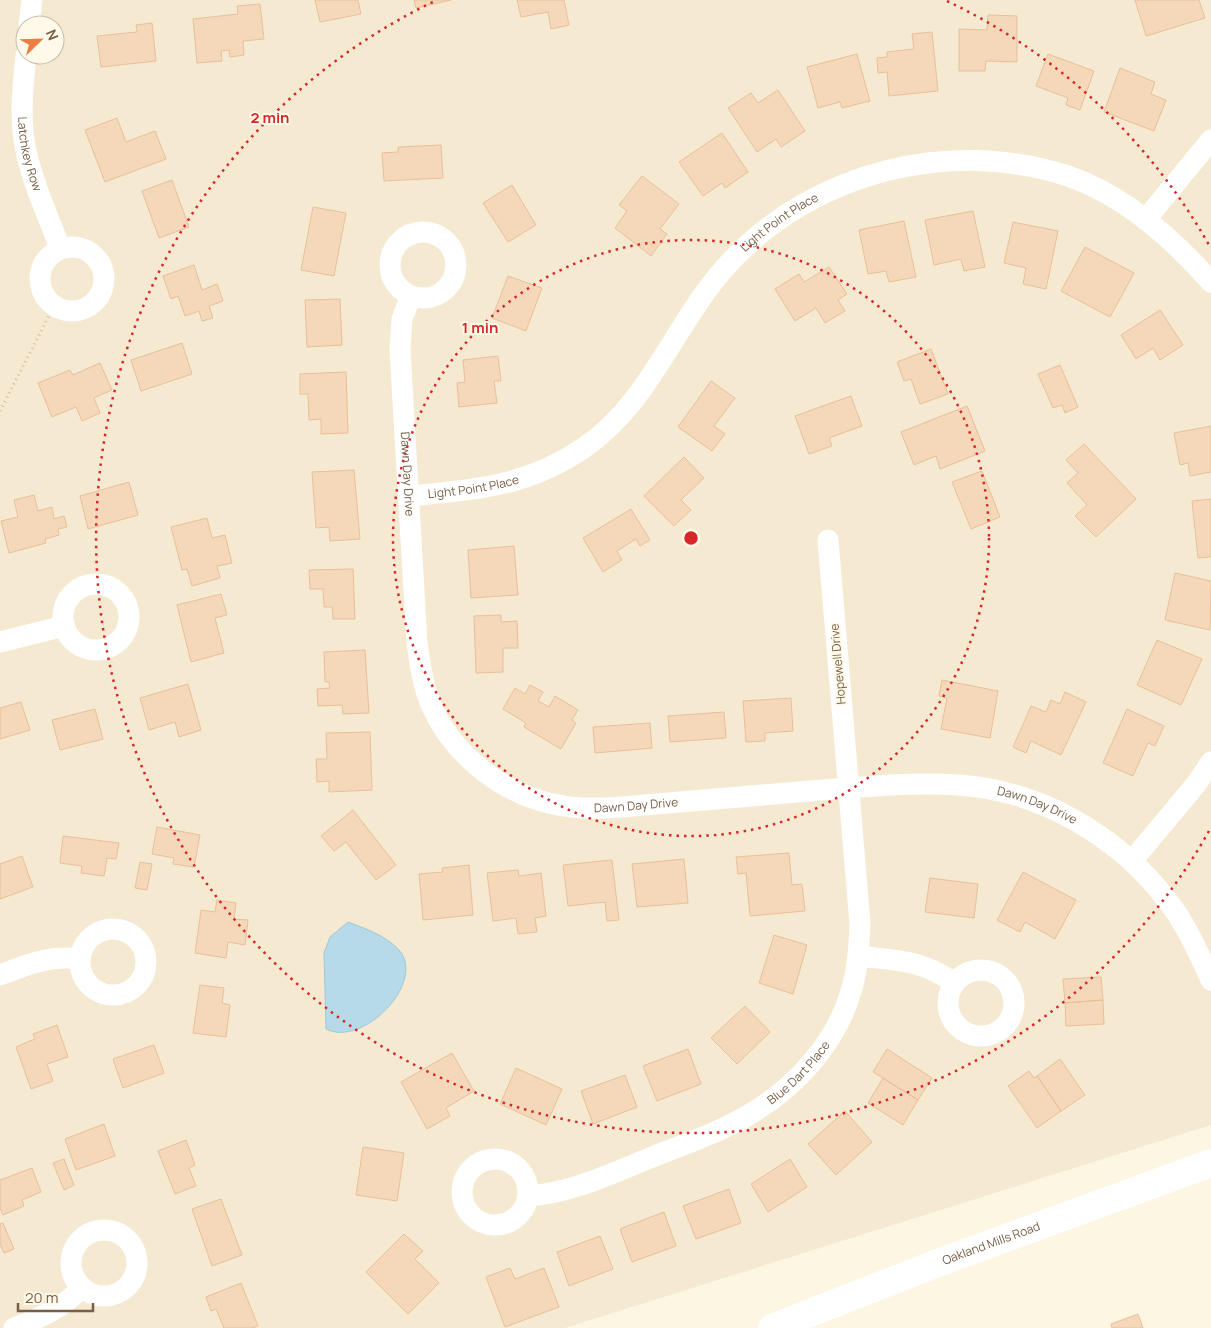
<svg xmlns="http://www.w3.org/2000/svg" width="1211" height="1328" font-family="Manrope,sans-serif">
<rect width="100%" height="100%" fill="#fdf6e3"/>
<!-- residential -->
<path fill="#f5e9d1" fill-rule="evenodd" d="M 0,0 L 1211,0 L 1211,1125 L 565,1328 L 0,1328 ZM 25,25 L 55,25 L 55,55 L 25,55 Z"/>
<!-- water -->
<path fill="#b6dae8" stroke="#9cc9da" d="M 348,922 C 366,929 385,935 399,950 C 427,982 363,1048 326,1029 L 324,953 L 330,937 Z"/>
<!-- building -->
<path fill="#f4d8b9" stroke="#e8c098" d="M 315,0 L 358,0 L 361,14 L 320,22 Z
M 414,0 L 451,0 L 416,8 Z
M 517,0 L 564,0 L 569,25 L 551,29 L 548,12 L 521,17 Z
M 1135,0 L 1199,0 L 1205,18 L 1146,36 Z
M 260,4 L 264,39 L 243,41 L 244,55 L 230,57 L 229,50 L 221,51 L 222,61 L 197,63 L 193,19 L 238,14 L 237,6 Z
M 988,15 L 1017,16 L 1017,62 L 986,61 L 985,71 L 959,71 L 959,29 L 987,30 Z
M 152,23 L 156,61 L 101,67 L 97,36 L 137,32 L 136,25 Z
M 932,32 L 938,91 L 889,96 L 887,72 L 878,73 L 877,58 L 887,57 L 887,52 L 914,49 L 912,34 Z
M 857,54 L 870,101 L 842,108 L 840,102 L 818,108 L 807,67 Z
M 1048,54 L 1094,71 L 1080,110 L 1066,105 L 1068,98 L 1036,86 Z
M 1120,68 L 1155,82 L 1151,94 L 1166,100 L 1154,131 L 1104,112 Z
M 778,90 L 805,131 L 781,147 L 776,139 L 757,152 L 728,108 L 751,93 L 758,103 Z
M 117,118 L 126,142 L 155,131 L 166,159 L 105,182 L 85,130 Z
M 722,133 L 748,172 L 725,188 L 722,183 L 703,196 L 679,162 Z
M 441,145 L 443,178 L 384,181 L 382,153 L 398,152 L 398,147 Z
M 642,176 L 679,204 L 660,229 L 667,234 L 651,256 L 615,228 L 627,211 L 619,205 Z
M 172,180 L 189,227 L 159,238 L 142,191 Z
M 512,185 L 536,225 L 508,242 L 483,203 Z
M 313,207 L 346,213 L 334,276 L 301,270 Z
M 973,211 L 985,267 L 964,271 L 961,259 L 934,265 L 925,220 Z
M 904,221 L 916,277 L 889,282 L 886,271 L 868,274 L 859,230 Z
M 1013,222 L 1058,231 L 1046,289 L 1023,284 L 1026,268 L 1004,263 Z
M 1085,247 L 1134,273 L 1110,317 L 1061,291 Z
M 194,265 L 202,290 L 217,284 L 223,301 L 209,306 L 213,318 L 202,321 L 199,311 L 185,316 L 178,296 L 171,299 L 163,276 Z
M 829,267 L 847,294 L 838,300 L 845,311 L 825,323 L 816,308 L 795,321 L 775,289 L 799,274 L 804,282 Z
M 508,276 L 542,288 L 526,331 L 492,318 Z
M 340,299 L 342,345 L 307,347 L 305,300 Z
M 1160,310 L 1183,345 L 1160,360 L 1153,348 L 1136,359 L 1121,335 Z
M 182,343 L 192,374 L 141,391 L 131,360 Z
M 931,349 L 948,394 L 920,404 L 911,379 L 904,381 L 897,362 Z
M 498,356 L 501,381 L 494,381 L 497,403 L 459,407 L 457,383 L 465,382 L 463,360 Z
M 100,363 L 112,390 L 94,398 L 100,413 L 82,421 L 76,407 L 52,417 L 38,383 L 70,370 L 73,375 Z
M 1060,365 L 1078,407 L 1065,413 L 1062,405 L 1053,408 L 1038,374 Z
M 346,372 L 348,433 L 321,434 L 321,419 L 309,420 L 308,394 L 300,394 L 300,374 Z
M 711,381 L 735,398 L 714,426 L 725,434 L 712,451 L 678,427 Z
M 851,396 L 862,426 L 829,438 L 832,446 L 809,454 L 795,416 Z
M 967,406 L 985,451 L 940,469 L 936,456 L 914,465 L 901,432 Z
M 1211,426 L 1211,472 L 1190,476 L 1188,463 L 1180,465 L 1174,433 Z
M 1084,444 L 1136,499 L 1096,537 L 1075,516 L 1087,505 L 1067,483 L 1078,473 L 1066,460 Z
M 684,457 L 704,478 L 681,500 L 691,510 L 674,526 L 644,496 Z
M 354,470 L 360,539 L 330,541 L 329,527 L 316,528 L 312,472 Z
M 982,471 L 1000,517 L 971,529 L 952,482 Z
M 129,482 L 138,515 L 88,529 L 80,496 Z
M 34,495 L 38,511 L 52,507 L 54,519 L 64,516 L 67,527 L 58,529 L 59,535 L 45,539 L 46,543 L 9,553 L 1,521 L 18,517 L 14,500 Z
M 1211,499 L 1211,557 L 1198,558 L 1192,501 Z
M 631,509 L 650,540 L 640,546 L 636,539 L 617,551 L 622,560 L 603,572 L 583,538 Z
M 207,518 L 212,538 L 225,535 L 232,563 L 217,566 L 220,578 L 192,586 L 187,569 L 182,570 L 171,527 Z
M 514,546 L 518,595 L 471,598 L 468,550 Z
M 353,569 L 355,619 L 333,619 L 332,607 L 324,607 L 323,589 L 310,589 L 309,570 Z
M 1175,573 L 1211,581 L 1210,630 L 1165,620 Z
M 221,594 L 227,615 L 215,618 L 224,653 L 191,662 L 177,605 Z
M 501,615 L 501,622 L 517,621 L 518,648 L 503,648 L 503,672 L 476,673 L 474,616 Z
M 1157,640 L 1202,659 L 1181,705 L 1137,685 Z
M 365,650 L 369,713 L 343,714 L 342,705 L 318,706 L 317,689 L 330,688 L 329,682 L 325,682 L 324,652 Z
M 942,680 L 998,691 L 990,738 L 941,729 L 947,698 L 939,696 Z
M 188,684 L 201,730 L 179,737 L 175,722 L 149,730 L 140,698 Z
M 530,685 L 543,692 L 538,701 L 549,707 L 555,696 L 578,710 L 572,720 L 576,723 L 561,749 L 524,727 L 526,723 L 503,709 L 515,688 L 525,694 Z
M 1065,692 L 1086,702 L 1061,755 L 1031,741 L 1026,753 L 1013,747 L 1031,706 L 1046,712 L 1051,700 L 1060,704 Z
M 791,698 L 793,731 L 765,733 L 765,741 L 746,742 L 743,701 Z
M 21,702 L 30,730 L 0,739 L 0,708 Z
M 95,709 L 103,739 L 60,750 L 52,720 Z
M 1127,709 L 1164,726 L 1155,746 L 1148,743 L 1133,776 L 1103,763 Z
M 724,712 L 726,738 L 670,742 L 668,716 Z
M 650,723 L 652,748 L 595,753 L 593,727 Z
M 370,732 L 372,790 L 329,792 L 329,781 L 317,782 L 316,759 L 327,759 L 326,733 Z
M 353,810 L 396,865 L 376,880 L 346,842 L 334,851 L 321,836 Z
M 157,827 L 200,835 L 194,867 L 173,864 L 174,858 L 152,854 Z
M 63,836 L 119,843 L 116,859 L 107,858 L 104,876 L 81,873 L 82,866 L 60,863 Z
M 789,853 L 792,885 L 802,884 L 805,911 L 750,916 L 746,873 L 738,874 L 736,857 Z
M 22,856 L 33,887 L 0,899 L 0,864 Z
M 684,859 L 688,903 L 637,907 L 632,864 Z
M 612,860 L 619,920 L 607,921 L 605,902 L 568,906 L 563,865 Z
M 140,862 L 152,864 L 147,890 L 135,888 Z
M 469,865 L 473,915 L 423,920 L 419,874 L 443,872 L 442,868 Z
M 518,870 L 519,876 L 541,873 L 546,916 L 535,918 L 537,932 L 518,934 L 516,918 L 493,921 L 487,873 Z
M 1023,872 L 1076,900 L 1055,939 L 1025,922 L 1020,932 L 997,920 Z
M 930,878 L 978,884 L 974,918 L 925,912 Z
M 217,900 L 236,903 L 234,919 L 248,920 L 245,945 L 228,942 L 226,958 L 195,953 L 201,910 L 215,912 Z
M 774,935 L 807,945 L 793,994 L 759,983 Z
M 1101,977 L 1103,1000 L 1065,1003 L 1063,979 Z
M 200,985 L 224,988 L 222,1003 L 230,1005 L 226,1037 L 193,1033 Z
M 1103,1000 L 1104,1024 L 1066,1026 L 1065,1003 Z
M 745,1006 L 770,1032 L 737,1064 L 711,1038 Z
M 57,1025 L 68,1057 L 47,1064 L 53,1081 L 31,1089 L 16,1047 L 35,1039 L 33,1034 Z
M 154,1045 L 164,1073 L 123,1088 L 113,1059 Z
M 688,1049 L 701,1084 L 657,1101 L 643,1066 Z
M 887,1049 L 932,1078 L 918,1100 L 873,1072 Z
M 452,1053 L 474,1091 L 446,1108 L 450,1116 L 427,1129 L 401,1082 Z
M 1060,1059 L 1085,1095 L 1061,1111 L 1037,1076 Z
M 516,1068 L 562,1089 L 546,1125 L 500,1104 Z
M 1029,1071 L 1034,1078 L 1037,1076 L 1061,1111 L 1037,1128 L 1008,1086 Z
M 625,1075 L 637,1107 L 593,1124 L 581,1091 Z
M 883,1078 L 918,1100 L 903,1125 L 868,1103 Z
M 845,1111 L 872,1142 L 836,1175 L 808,1144 Z
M 104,1124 L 115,1156 L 76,1170 L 65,1139 Z
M 186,1140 L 195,1165 L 189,1168 L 196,1186 L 175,1194 L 158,1151 Z
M 363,1147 L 404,1153 L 397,1201 L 356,1195 Z
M 64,1159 L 74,1185 L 64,1190 L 53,1163 Z
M 790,1159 L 807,1187 L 768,1212 L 751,1184 Z
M 32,1168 L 41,1192 L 22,1200 L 24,1206 L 3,1215 L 0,1208 L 0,1180 Z
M 729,1189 L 741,1223 L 696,1239 L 683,1206 Z
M 221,1199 L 242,1255 L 212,1266 L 192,1209 Z
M 664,1212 L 676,1246 L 632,1262 L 620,1229 Z
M 3,1223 L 14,1249 L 4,1253 L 0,1244 L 0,1224 Z
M 404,1234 L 423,1251 L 415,1259 L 439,1283 L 408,1314 L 366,1272 Z
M 600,1236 L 613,1269 L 569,1286 L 557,1252 Z
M 510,1268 L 515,1279 L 544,1268 L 559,1307 L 505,1327 L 486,1277 Z
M 241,1283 L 258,1326 L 252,1328 L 224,1328 L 216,1309 L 211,1311 L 206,1297 Z
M 1138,1314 L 1143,1328 L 1112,1328 L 1111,1324 Z"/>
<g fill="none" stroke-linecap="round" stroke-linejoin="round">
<!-- path -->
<path stroke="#d9bb9c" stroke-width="3" stroke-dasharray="1 4" stroke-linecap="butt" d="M 0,411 L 54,306"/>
<!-- street -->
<g stroke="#fff" stroke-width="21">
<path d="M 29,25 L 32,0"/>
<path id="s1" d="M 26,55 C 23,86 19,120 26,151 C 33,184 48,216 60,248"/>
<path d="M 1146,219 L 1211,140"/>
<circle cx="423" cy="265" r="33"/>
<circle cx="72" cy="279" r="32"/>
<path id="s2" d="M 411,296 L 402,319 L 400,350 L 417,643 C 420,664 423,687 432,707 C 455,758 508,798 564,806 C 587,810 610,808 633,806 C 692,801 751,796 810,791 C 859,787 909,782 958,785 C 1040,790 1118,836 1167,900 C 1186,924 1198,952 1211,980"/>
<path id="s3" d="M 410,496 C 477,489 527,487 585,447 C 652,401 677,317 732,260 C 817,171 950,138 1068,176 C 1124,195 1173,239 1211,282"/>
<circle cx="96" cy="617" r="33"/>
<path d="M 0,642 L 64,626"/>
<path d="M 1132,861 L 1197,783 L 1211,762"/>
<circle cx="113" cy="962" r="33"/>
<path d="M 858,956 C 898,961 921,959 954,983"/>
<circle cx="981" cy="1003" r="33"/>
<path d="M 0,975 C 28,964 50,955 80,959"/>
<circle cx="495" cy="1192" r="33"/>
<path id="s4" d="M 528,1196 C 571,1193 610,1174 650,1158 C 684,1144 719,1133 750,1114 C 795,1088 837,1042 851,991 C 858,969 859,946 860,924 L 828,540"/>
<circle cx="104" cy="1263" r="33"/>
<path d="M 14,1328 C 39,1318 64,1308 82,1287"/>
</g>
<!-- secondary -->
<path stroke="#fff" stroke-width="28" id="s5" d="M 772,1328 L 935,1264 L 1211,1163"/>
</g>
<!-- distance rings -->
<g fill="none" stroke="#d62828" stroke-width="2.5" stroke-dasharray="2.5 5">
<circle cx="691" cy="538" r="298"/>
<path d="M1209 831A595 595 0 1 1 435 1M947 1A595 595 0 0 1 1209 245"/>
</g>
<g text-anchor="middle" stroke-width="4" stroke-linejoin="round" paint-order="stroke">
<!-- street labels -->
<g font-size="12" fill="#775e47" stroke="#fff9ea">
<text dy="4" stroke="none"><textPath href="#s1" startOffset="100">Latchkey Row</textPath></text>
<text dy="4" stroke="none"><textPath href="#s3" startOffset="484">Light Point Place</textPath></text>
<text dy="4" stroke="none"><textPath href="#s2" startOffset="180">Dawn Day Drive</textPath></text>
<text dy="4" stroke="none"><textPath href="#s3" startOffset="64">Light Point Place</textPath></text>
<text transform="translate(838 664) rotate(-95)" y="4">Hopewell Drive</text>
<text dy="4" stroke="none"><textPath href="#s2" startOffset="659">Dawn Day Drive</textPath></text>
<text dy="4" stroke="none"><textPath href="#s2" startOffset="1064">Dawn Day Drive</textPath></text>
<text dy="4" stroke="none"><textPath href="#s4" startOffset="302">Blue Dart Place</textPath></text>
<text dy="4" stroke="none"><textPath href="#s5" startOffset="235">Oakland Mills Road</textPath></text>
</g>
</g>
<circle cx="691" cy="538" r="8" fill="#d62828" stroke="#fff9ea" stroke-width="2.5"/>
<g font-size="15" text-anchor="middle" font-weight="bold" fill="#d62828" stroke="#fff9ea" stroke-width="4" stroke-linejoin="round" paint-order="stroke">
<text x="270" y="123">2 min</text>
<text x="480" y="333">1 min</text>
</g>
<!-- north arrow -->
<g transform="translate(40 40) rotate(67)"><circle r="24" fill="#fff9ea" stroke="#c9bba9"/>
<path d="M0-4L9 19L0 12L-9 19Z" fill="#ee7d41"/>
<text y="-8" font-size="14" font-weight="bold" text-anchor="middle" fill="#775e47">N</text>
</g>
<!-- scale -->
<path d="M18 1303v8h75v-8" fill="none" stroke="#775e47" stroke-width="2.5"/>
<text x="25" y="1303" font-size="15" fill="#775e47" stroke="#fff9ea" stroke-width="4" paint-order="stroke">20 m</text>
</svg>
